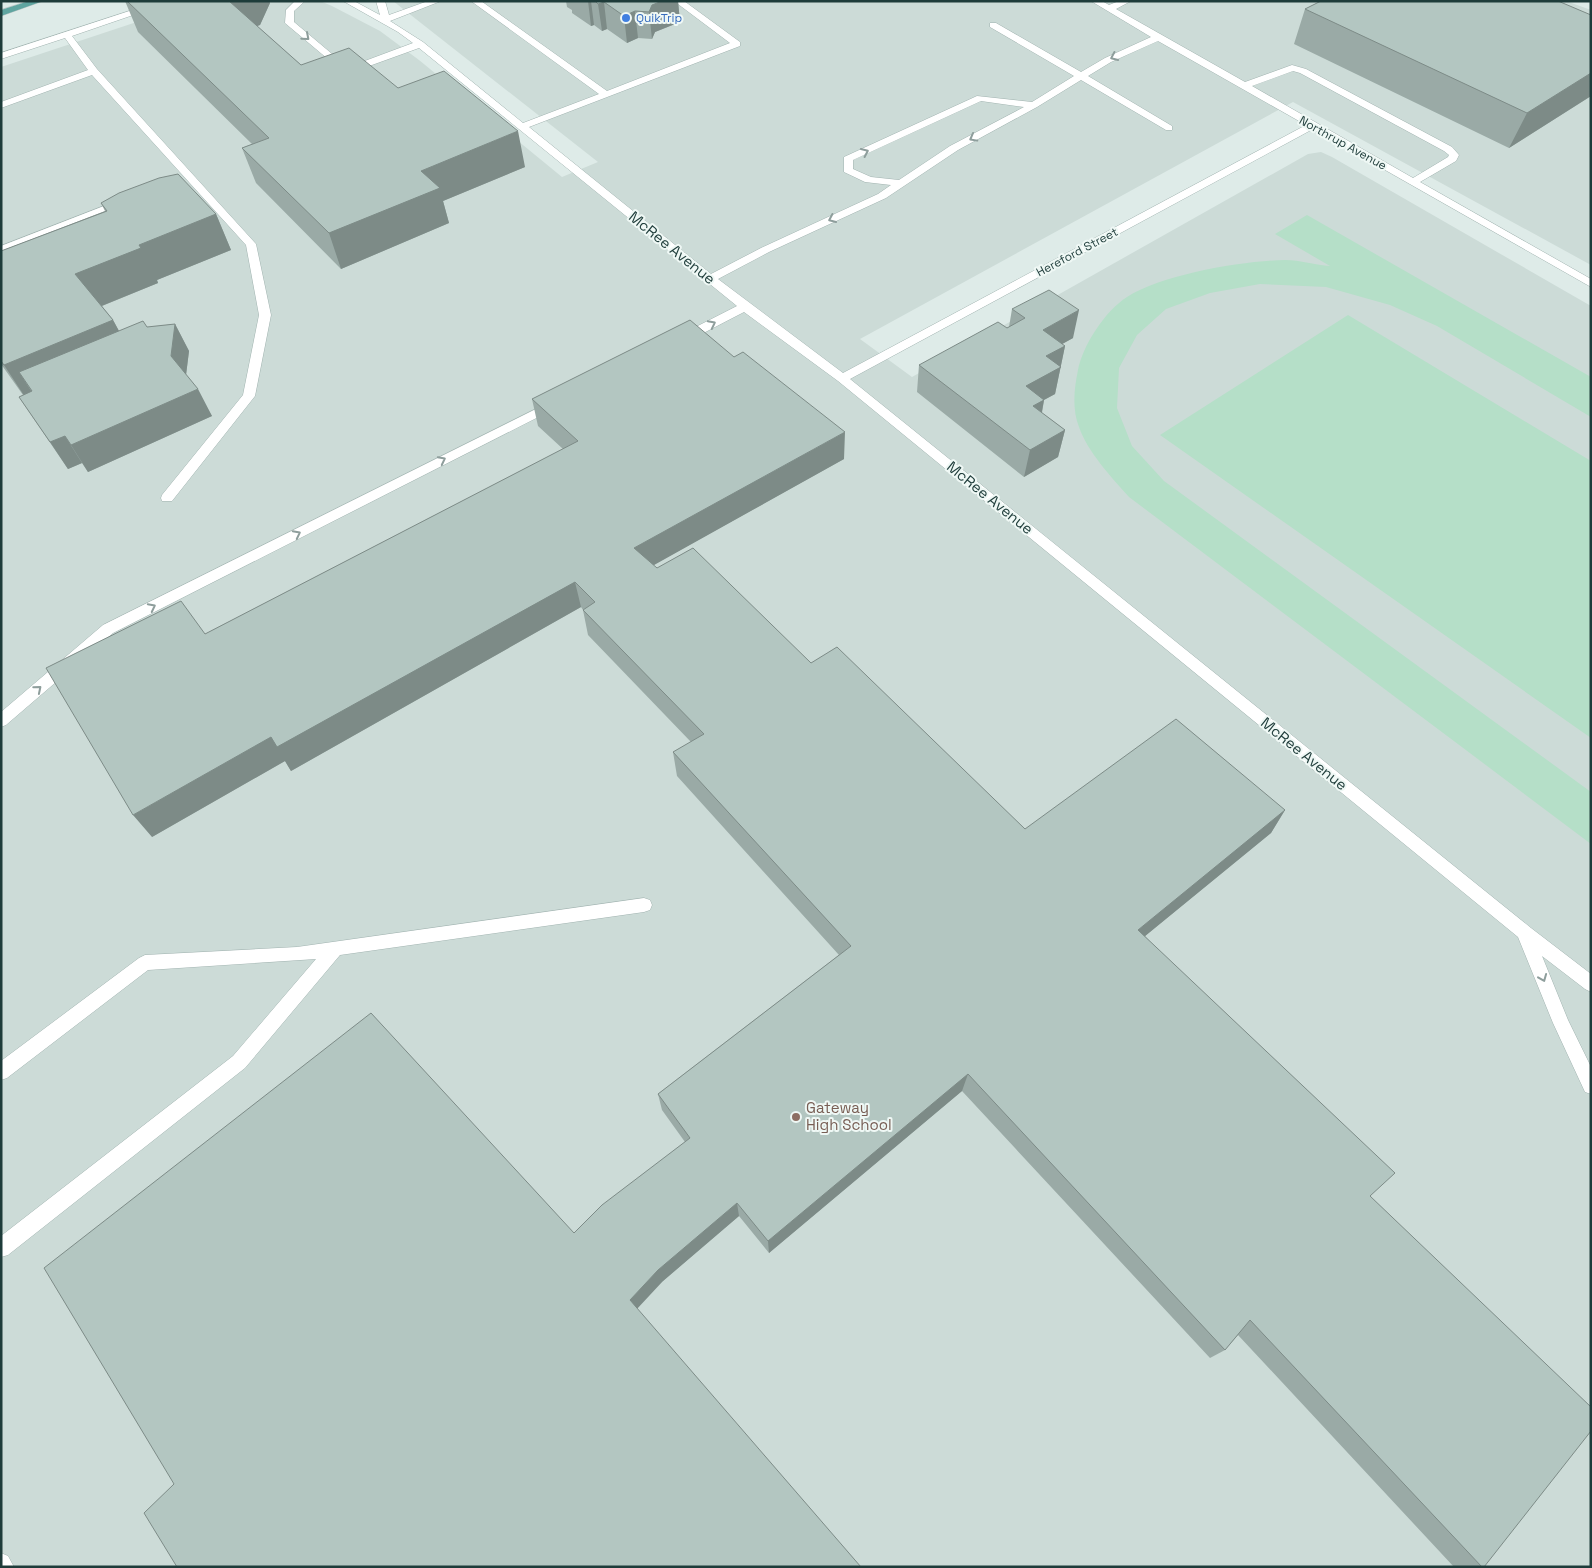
<svg xmlns="http://www.w3.org/2000/svg" width="1592" height="1568" font-family="'Space Grotesk',sans-serif">
<rect width="100%" height="100%" fill="#deebe8"/>
<!-- built -->
<path fill="#ccdbd7" d="M 200,1 L 320,1 L 332,6 L 380,31 L 419,60 L 562,177 L 598,162 L 393,1 L 1566,1 L 1591,10 L 1591,265 L 1293,102 L 860,339 L 912,377 L 1308,154 L 1321,152 L 1332,157 L 1591,306 L 1591,1567 L 1,1567 L 1,67 Z"/>
<!-- green -->
<path fill="#b5dfc8" d="M 1307,215 L 1591,377 L 1591,417 L 1437,326 L 1390,305 L 1326,287 L 1260,284 L 1210,293 L 1166,309 L 1137,335 L 1119,368 L 1117,408 L 1132,446 L 1164,481 L 1591,792 L 1591,844 L 1129,497 C 1112,478 1087,451 1079,427 C 1072,409 1074,389 1078,370 C 1083,345 1105,311 1127,297 C 1164,274 1242,261 1285,260 C 1300,260 1316,265 1330,266 L 1275,234 Z
M 1348,315 L 1591,461 L 1591,738 L 1160,435 Z"/>
<g fill="none" stroke-linecap="round" stroke-linejoin="round">
<defs>
<path id="minor" d="M 160,1 L 174,1 L 72,36 L 97,69 L 256,244 L 271,315 L 255,396 L 172,501 L 162,501 L 161,498 L 162,495 L 243,395 L 259,315 L 246,245 L 92,75 L 1,108 L 1,102 L 88,70 L 65,38 L 1,59 L 1,53 Z
M 295,1 L 305,1 L 294,11 L 294,22 L 344,64 L 354,65 L 413,43 L 398,32 L 343,1 L 354,1 L 380,15 L 376,1 L 385,1 L 389,15 L 428,1 L 441,1 L 390,21 L 423,42 L 523,123 L 599,94 L 471,1 L 481,1 L 607,91 L 730,43 L 674,1 L 684,1 L 740,42 L 740,46 L 529,127 L 711,274 L 761,248 L 878,194 L 891,185 L 865,182 L 844,172 L 844,157 L 977,96 L 1032,102 L 1074,76 L 990,27 L 990,23 L 996,23 L 1081,72 L 1105,58 L 1151,37 L 1091,1 L 1102,1 L 1109,5 L 1119,1 L 1131,1 L 1116,9 L 1245,82 L 1292,65 L 1306,69 L 1452,147 L 1459,155 L 1456,161 L 1420,182 L 1591,279 L 1591,287 L 1313,129 L 850,379 L 1531,928 L 1591,974 L 1591,992 L 1585,989 L 1542,956 L 1568,1020 L 1591,1067 L 1591,1094 L 1585,1092 L 1553,1023 L 1518,937 L 838,381 L 744,312 L 688,341 L 680,341 L 678,338 L 680,335 L 737,306 L 419,48 L 358,70 L 341,70 L 285,23 L 286,10 ZM 1158,41 L 1306,125 L 843,373 L 718,279 L 769,252 L 886,198 L 958,150 L 1037,107 L 1081,80 L 1166,130 L 1172,130 L 1172,126 L 1088,76 L 1111,62 ZM 1293,71 L 1300,73 L 1444,151 L 1449,155 L 1448,157 L 1413,178 L 1252,86 ZM 981,101 L 1024,107 L 950,146 L 899,180 L 871,177 L 853,169 L 853,160 Z
M 122,199 L 127,202 L 126,204 L 1,253 L 1,246 Z
M 552,401 L 558,405 L 556,408 L 113,633 L 6,725 L 1,727 L 1,712 L 103,625 Z
M 644,898 L 650,900 L 652,905 L 650,910 L 644,912 L 340,955 L 245,1068 L 8,1255 L 1,1257 L 1,1236 L 233,1056 L 316,959 L 148,970 L 7,1078 L 1,1080 L 1,1061 L 139,958 L 145,955 L 297,947 Z
M 1,1553 L 8,1556 L 14,1567 L 1,1567 Z"/>
<path id="major" d="M 29,1 L 43,1 L 1,16 L 1,10 Z"/>
</defs>
<!-- minor casing -->
<use href="#minor" stroke="#a1b3b0" stroke-width="1"/>
<!-- major casing -->
<use href="#major" stroke="#c0c8c8" stroke-width="1"/>
<!-- minor -->
<use href="#minor" fill="#fff" fill-rule="evenodd"/>
<!-- major -->
<use href="#major" fill="#5fa5a0" fill-rule="evenodd"/>
</g>
<!-- wall -->
<path fill="#9aaaa6" d="M 125,1 L 269,1 L 270,3 L 260,25 L 257,26 L 301,65 L 398,88 L 525,167 L 443,201 L 449,223 L 341,269 L 256,183 L 242,148 L 252,144 L 138,32 Z
M 566,1 L 678,1 L 680,22 L 655,32 L 652,39 L 638,38 L 627,43 L 607,29 L 602,31 L 594,25 L 591,26 L 572,13 L 572,10 L 567,7 Z
M 1305,9 L 1591,15 L 1591,96 L 1509,148 L 1294,44 Z
M 101,203 L 216,214 L 231,250 L 157,280 L 158,283 L 102,306 L 113,320 L 119,331 L 175,324 L 189,351 L 186,375 L 212,416 L 88,472 L 82,463 L 68,469 L 19,397 L 23,395 L 1,364 L 1,251 L 105,211 Z
M 1012,309 L 1073,338 L 1062,344 L 1065,346 L 1055,394 L 1044,400 L 1042,413 L 1065,430 L 1058,457 L 1024,477 L 917,392 L 919,365 L 1009,327 Z
M 532,399 L 844,459 L 653,565 L 657,568 L 811,663 L 1025,829 L 1285,810 L 1271,833 L 1145,936 L 1370,1196 L 1484,1567 L 1454,1567 L 1238,1335 L 1225,1350 L 1210,1358 L 962,1091 L 769,1253 L 739,1216 L 663,1281 L 177,1567 L 574,1233 L 685,1142 L 662,1110 L 658,1094 L 839,955 L 677,776 L 673,752 L 691,742 L 588,635 L 583,610 L 581,607 L 291,771 L 285,761 L 152,837 L 205,634 L 563,449 L 538,426 Z"/>
<!-- shaded-wall -->
<path fill="#7d8b87" d="M 226,1 L 269,1 L 270,3 L 260,25 L 237,33 Z
M 588,1 L 591,1 L 594,25 L 591,26 Z
M 662,1 L 678,1 L 680,22 L 655,32 L 652,39 L 649,12 L 652,5 Z
M 604,2 L 607,29 L 602,31 L 598,4 Z
M 635,11 L 638,38 L 627,43 L 624,16 Z
M 1591,73 L 1591,96 L 1509,148 L 1527,113 Z
M 518,131 L 525,167 L 443,201 L 449,223 L 341,269 L 329,233 L 421,171 Z
M 216,214 L 231,250 L 157,280 L 158,283 L 94,309 L 75,274 L 139,245 Z
M 1079,310 L 1073,338 L 1037,358 L 1043,330 Z
M 113,320 L 132,355 L 19,372 L 35,397 L 27,400 L 4,365 Z
M 175,324 L 189,351 L 185,383 L 171,356 Z
M 1065,346 L 1055,394 L 1042,401 L 1044,400 L 1039,427 L 1026,386 L 1046,356 Z
M 198,389 L 212,416 L 88,472 L 71,445 Z
M 1065,430 L 1058,457 L 1024,477 L 1030,450 Z
M 845,432 L 844,459 L 638,574 L 634,548 Z
M 65,436 L 82,463 L 68,469 L 50,442 Z
M 575,582 L 581,607 L 291,771 L 285,761 L 152,837 L 133,815 L 271,737 Z
M 1285,810 L 1271,833 L 1128,950 L 1138,930 Z
M 968,1074 L 962,1091 L 769,1253 L 768,1241 Z
M 737,1203 L 739,1216 L 663,1281 L 636,1310 L 630,1300 L 658,1270 Z"/>
<!-- building -->
<path fill="#b3c6c1" stroke="#7d8b87" d="M 127,1 L 229,1 L 301,65 L 349,48 L 398,88 L 444,71 L 518,131 L 421,171 L 440,188 L 329,233 L 242,148 L 269,138 Z
M 595,1 L 662,1 L 652,5 L 649,12 L 635,11 L 624,16 L 604,2 L 598,4 Z
M 1321,1 L 1558,1 L 1591,15 L 1591,73 L 1527,113 L 1305,9 Z
M 178,174 L 216,214 L 139,245 L 141,248 L 75,274 L 113,320 L 4,365 L 1,361 L 1,251 L 107,211 L 101,203 L 119,193 L 159,178 Z
M 1049,290 L 1079,310 L 1043,330 L 1065,346 L 1046,356 L 1061,367 L 1026,386 L 1044,400 L 1033,406 L 1065,430 L 1030,450 L 919,365 L 998,322 L 1007,328 L 1025,318 L 1012,309 Z
M 690,320 L 734,357 L 743,352 L 845,432 L 634,548 L 657,568 L 693,548 L 811,663 L 837,647 L 1025,829 L 1176,719 L 1285,810 L 1138,930 L 1395,1173 L 1370,1196 L 1591,1407 L 1591,1431 L 1484,1567 L 1482,1567 L 1250,1320 L 1225,1350 L 968,1074 L 768,1241 L 737,1203 L 658,1270 L 630,1300 L 861,1567 L 177,1567 L 144,1513 L 174,1484 L 44,1268 L 371,1013 L 574,1233 L 602,1205 L 690,1138 L 658,1094 L 851,946 L 673,752 L 704,734 L 583,610 L 595,602 L 575,582 L 277,747 L 271,737 L 133,815 L 46,668 L 181,601 L 205,634 L 578,441 L 532,399 Z
M 143,321 L 147,327 L 175,324 L 171,356 L 198,389 L 71,445 L 65,436 L 50,442 L 19,397 L 32,391 L 19,372 Z"/>
<!-- one-way arrows -->
<defs><path id="oneway-chevron" d="M-2-3.5L2.5 0L-2 3.5" fill="none" stroke-width="1.6" stroke-linecap="round" stroke-linejoin="round" transform="scale(1.25)"/></defs>
<g stroke="#8e9e9c">
<use href="#oneway-chevron" transform="translate(306 37) rotate(41)"/>
<use href="#oneway-chevron" transform="translate(1114 57) rotate(155)"/>
<use href="#oneway-chevron" transform="translate(973 138) rotate(151)"/>
<use href="#oneway-chevron" transform="translate(865 152) rotate(-25)"/>
<use href="#oneway-chevron" transform="translate(832 219) rotate(155)"/>
<use href="#oneway-chevron" transform="translate(712 324) rotate(-27)"/>
<use href="#oneway-chevron" transform="translate(442 460) rotate(-27)"/>
<use href="#oneway-chevron" transform="translate(297 534) rotate(-27)"/>
<use href="#oneway-chevron" transform="translate(152 607) rotate(-27)"/>
<use href="#oneway-chevron" transform="translate(38 689) rotate(-40)"/>
<use href="#oneway-chevron" transform="translate(1543 978) rotate(68)"/>
</g>
<!-- markers -->
<circle fill="#3f7fe0" stroke="#eff8f5" stroke-width="2" cx="626" cy="18" r="5"/>
<circle fill="#8d6e63" stroke="#eff8f5" stroke-width="2" cx="796" cy="1117" r="5"/>
<g text-anchor="middle" stroke-width="4" stroke-linejoin="round" paint-order="stroke">
<!-- far-shop labels -->
<g font-size="12" fill="#366cbe" stroke="#eff8f5" text-anchor="start">
<text x="636" y="22">QuikTrip</text>
</g>
<!-- far-street labels -->
<g font-size="12" fill="#1e3c3a" stroke="#eff8f5">
<text transform="translate(1343 143) rotate(29)" y="4">Northrup Avenue</text>
<text transform="translate(1077 252) rotate(-28)" y="4">Hereford Street</text>
</g>
<!-- street labels -->
<g font-size="15" fill="#1e3c3a" stroke="#eff8f5">
<text transform="translate(672 248) rotate(39)" y="5">McRee Avenue</text>
<text transform="translate(990 498) rotate(39)" y="5">McRee Avenue</text>
<text transform="translate(1304 754) rotate(39)" y="5">McRee Avenue</text>
</g>
<!-- education labels -->
<g font-size="15" fill="#785e54" stroke="#eff8f5" text-anchor="start">
<text x="806" y="1113">Gateway<tspan x="806" dy="17">High School</tspan></text>
</g>
</g>
<!-- border -->
<rect width="1592" height="1568" fill="none" stroke="#1e3c3a" stroke-width="5"/>
</svg>
